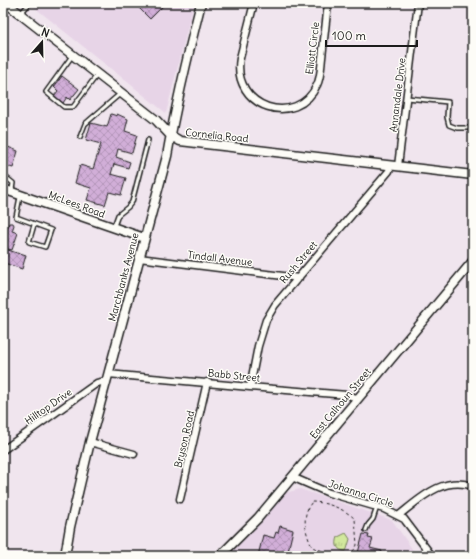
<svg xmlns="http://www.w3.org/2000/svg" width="476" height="559" font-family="Delius,sans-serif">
<defs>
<pattern id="grass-tufts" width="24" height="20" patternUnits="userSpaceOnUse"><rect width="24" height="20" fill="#d2e89d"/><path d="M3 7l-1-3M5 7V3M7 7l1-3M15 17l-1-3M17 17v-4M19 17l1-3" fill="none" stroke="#b4c687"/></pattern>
<pattern id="building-cross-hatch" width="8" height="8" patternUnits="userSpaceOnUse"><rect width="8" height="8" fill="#d1aed8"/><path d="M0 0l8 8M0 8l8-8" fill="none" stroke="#b395b9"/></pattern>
</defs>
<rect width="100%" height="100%" fill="#f0e5ee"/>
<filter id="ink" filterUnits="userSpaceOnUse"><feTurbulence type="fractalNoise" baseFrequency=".025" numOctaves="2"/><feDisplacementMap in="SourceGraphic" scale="8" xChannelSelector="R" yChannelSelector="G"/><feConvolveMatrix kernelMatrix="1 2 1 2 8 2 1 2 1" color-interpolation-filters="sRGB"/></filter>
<g filter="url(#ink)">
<!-- built -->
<path fill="#e7d4e7" d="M 29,3 L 194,3 L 166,113 Z
M 300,489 L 392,520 L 417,556 L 227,556 L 285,493 Z"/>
<!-- grass -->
<path fill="url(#grass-tufts)" stroke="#77825c" d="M 346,533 L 350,539 L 347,549 L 346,551 C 337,551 335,545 338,537 Z"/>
<!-- building -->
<path fill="url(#building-cross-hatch)" stroke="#1c1c1c" d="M 134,3 L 166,3 L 150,19 Z
M 62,76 L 79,89 L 70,100 L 67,97 L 63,103 L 54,96 L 58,91 L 54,87 Z
M 111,114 L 117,116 L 117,114 L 128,119 L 125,131 L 137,135 L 132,153 L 118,149 L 116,157 L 130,162 L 128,168 L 114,164 L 111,174 L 126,178 L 121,195 L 109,192 L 105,205 L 87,200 L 91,188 L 75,183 L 80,165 L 93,169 L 101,144 L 86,140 L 91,123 L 107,127 Z
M 3,145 L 18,151 L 13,168 L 3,165 Z
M 9,223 L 13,223 L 14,225 L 12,231 L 18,233 L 12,250 L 8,249 L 8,250 L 20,254 L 20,253 L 26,255 L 22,269 L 4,263 L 3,265 L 3,228 L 7,230 Z
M 280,526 L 293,530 L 288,551 L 294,553 L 293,556 L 258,556 L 263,535 L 274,538 L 276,532 L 278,533 Z
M 363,534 L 369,535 L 368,538 L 373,539 L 370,548 L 382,551 L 380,556 L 352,556 L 354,552 L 358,553 Z"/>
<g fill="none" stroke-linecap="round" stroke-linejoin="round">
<defs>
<path id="lane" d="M 21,13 L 30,3
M 72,56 L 46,92 L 64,107 L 73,107 L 97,75
M 407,98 L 448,102 L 447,117 L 449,125 L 457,128 L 473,128
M 80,137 L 85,124 L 121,93
M 3,175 L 13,183 L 12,190
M 20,197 L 16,217 L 51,230 L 45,247 L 29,242 L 34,225
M 114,226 L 118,215 L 128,207 L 132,202 L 148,140
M 366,530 L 368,525 L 373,519 L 377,507"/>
<path id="street" d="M 254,3 L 240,58 C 231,108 297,129 317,85 C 321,77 321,66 322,58 C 324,39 326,21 328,3
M 398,166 L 418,3
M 139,258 L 299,278
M 108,374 L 250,387 L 347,395 L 357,398
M 250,387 L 258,346 L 266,320 L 275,305 L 389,171 L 390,166
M 90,442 L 134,454
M 3,450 L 97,383 L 106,381
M 292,477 L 329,493 L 384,509 L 404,519 L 432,556
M 180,499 L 207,382
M 398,516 C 421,498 442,476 473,486"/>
<path id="secondary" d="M 6,3 L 156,120 L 170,135 L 180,141 L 473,175
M 3,189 L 144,238
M 65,556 L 70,527 L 90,442 L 167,156 C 176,104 188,54 201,3
M 220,556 L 258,518 L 473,261"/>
</defs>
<!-- lane casing -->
<use href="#lane" stroke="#1c1c1c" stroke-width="6"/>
<!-- street casing -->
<use href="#street" stroke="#1c1c1c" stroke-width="9"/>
<!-- secondary casing -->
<use href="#secondary" stroke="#1c1c1c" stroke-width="11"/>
<!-- path -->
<path stroke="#1c1c1c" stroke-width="1" stroke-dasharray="3 3" stroke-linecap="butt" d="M 312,502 C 326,502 345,509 355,519 L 357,545 L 355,549 L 348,555 L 333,555 L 312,547 C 305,532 301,515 312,502 Z"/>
<!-- lane -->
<use href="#lane" stroke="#fdfcf7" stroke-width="3"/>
<!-- street -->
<use href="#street" stroke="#fdfcf7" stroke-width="6"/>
<!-- secondary -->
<use href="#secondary" stroke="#fdfcf7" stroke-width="8"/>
</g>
</g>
<g text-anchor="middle" stroke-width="3" stroke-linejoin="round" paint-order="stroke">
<!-- street labels -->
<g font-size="10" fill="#1c1c1c" stroke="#fdfcf7">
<text transform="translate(312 48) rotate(-83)" y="4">Elliott Circle</text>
<text transform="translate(397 95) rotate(-83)" y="4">Annandale Drive</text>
<text transform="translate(217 135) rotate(6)" y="4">Cornelia Road</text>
<text transform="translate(77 204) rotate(20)" y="4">McLees Road</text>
<text transform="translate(220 258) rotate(7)" y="4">Tindall Avenue</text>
<text transform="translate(298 262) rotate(-50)" y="4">Rush Street</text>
<text transform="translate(123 277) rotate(-75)" y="4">Marchbanks Avenue</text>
<text transform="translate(234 375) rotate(6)" y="4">Babb Street</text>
<text transform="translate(340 403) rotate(-50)" y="4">East Calhoun Street</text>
<text transform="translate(48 406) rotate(-35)" y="4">Hilltop Drive</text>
<text transform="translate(184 439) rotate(-77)" y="4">Bryson Road</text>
<text transform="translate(361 493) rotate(18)" y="4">Johanna Circle</text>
</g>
</g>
<!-- margin -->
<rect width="476" height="559" fill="none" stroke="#fdfcf7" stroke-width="16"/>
<rect x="8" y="8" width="460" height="543" fill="none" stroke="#1c1c1c" stroke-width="1.5" filter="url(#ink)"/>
<!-- north arrow -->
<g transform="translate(42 42) rotate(20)" stroke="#fdfcf7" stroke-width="3" paint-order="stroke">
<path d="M0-3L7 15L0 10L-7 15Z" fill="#1c1c1c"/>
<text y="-6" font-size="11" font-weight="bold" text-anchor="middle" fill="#1c1c1c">N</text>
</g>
<!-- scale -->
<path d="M326 40v6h91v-6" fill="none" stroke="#1c1c1c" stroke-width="2"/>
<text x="332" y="40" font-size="12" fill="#1c1c1c" stroke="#fdfcf7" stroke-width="3" paint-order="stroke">100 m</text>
</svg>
